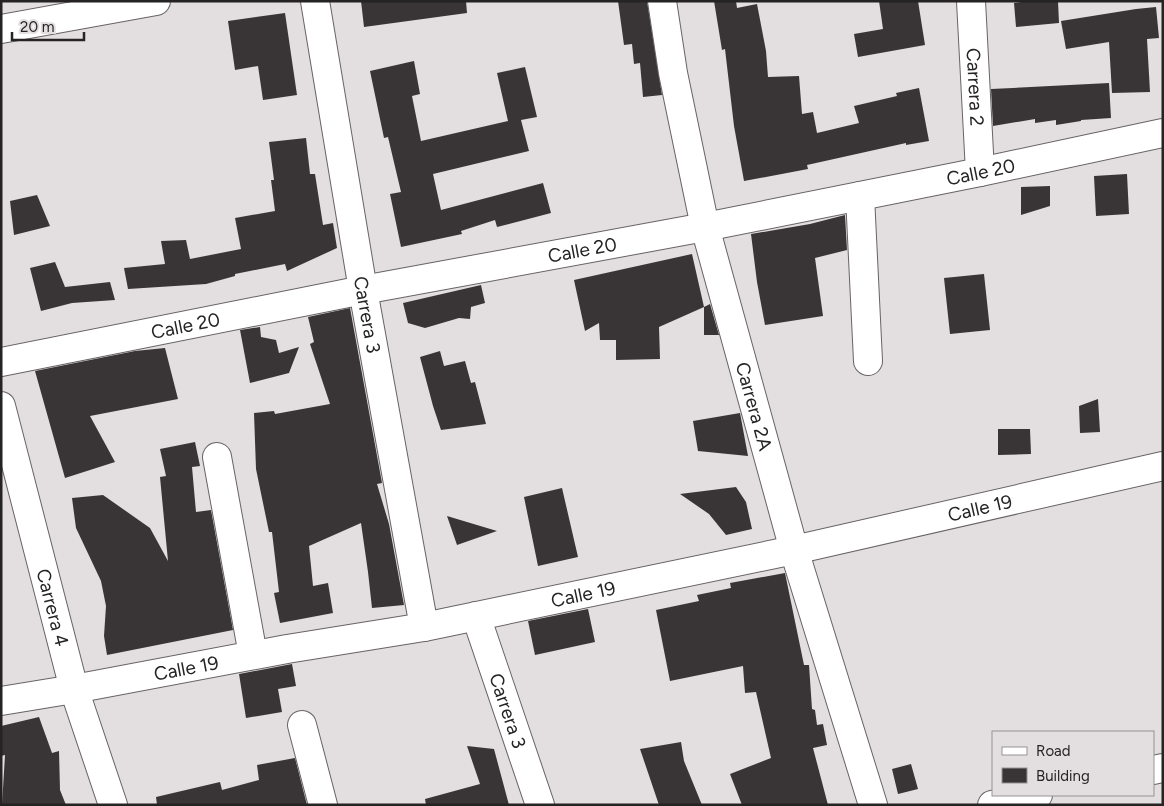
<svg xmlns="http://www.w3.org/2000/svg" width="1164" height="806" font-family="Figtree,sans-serif">
<rect width="100%" height="100%" fill="#e3dee0"/>
<!-- building -->
<path fill="#393537" d="M 361,1 L 466,1 L 467,13 L 364,27 Z
M 618,1 L 647,1 L 662,95 L 643,97 L 640,63 L 634,64 L 632,44 L 624,45 Z
M 714,1 L 736,1 L 737,8 L 757,4 L 766,51 L 768,77 L 799,76 L 802,114 L 813,112 L 817,133 L 859,123 L 854,106 L 897,96 L 896,93 L 919,88 L 929,141 L 906,145 L 906,143 L 807,165 L 808,169 L 744,181 L 734,126 L 725,49 L 722,50 Z
M 879,1 L 918,1 L 925,45 L 858,57 L 854,34 L 883,29 Z
M 1028,1 L 1058,1 L 1059,23 L 1016,27 L 1014,3 Z
M 1156,7 L 1159,38 L 1147,39 L 1150,92 L 1112,93 L 1109,42 L 1066,49 L 1061,21 L 1136,9 Z
M 285,13 L 297,95 L 263,100 L 258,66 L 235,70 L 228,21 Z
M 414,61 L 420,94 L 412,96 L 421,141 L 508,121 L 497,73 L 525,67 L 537,117 L 521,120 L 529,151 L 433,174 L 441,210 L 543,183 L 551,213 L 497,227 L 495,220 L 461,231 L 462,234 L 401,247 L 390,194 L 401,192 L 388,137 L 384,138 L 370,71 Z
M 1109,83 L 1111,118 L 1081,120 L 1081,121 L 1056,125 L 1056,120 L 1035,123 L 1035,119 L 993,126 L 991,89 Z
M 306,138 L 310,174 L 315,174 L 323,225 L 333,223 L 337,248 L 287,271 L 285,264 L 235,274 L 235,276 L 206,284 L 128,289 L 124,268 L 165,264 L 161,241 L 186,240 L 190,259 L 241,249 L 235,218 L 275,211 L 271,180 L 274,180 L 269,142 Z
M 1127,174 L 1129,214 L 1096,216 L 1094,176 Z
M 1050,186 L 1050,206 L 1021,215 L 1021,187 Z
M 37,195 L 50,226 L 14,235 L 10,201 Z
M 845,215 L 847,250 L 815,258 L 823,316 L 765,325 L 757,282 L 751,234 L 810,224 Z
M 692,254 L 704,307 L 659,327 L 660,359 L 616,360 L 616,340 L 600,340 L 599,323 L 585,331 L 574,280 Z
M 55,262 L 65,287 L 110,282 L 115,300 L 72,303 L 41,311 L 30,268 Z
M 984,274 L 990,330 L 950,334 L 944,278 Z
M 481,285 L 485,303 L 471,307 L 470,319 L 459,318 L 425,328 L 408,323 L 403,303 Z
M 710,304 L 719,335 L 704,335 L 704,307 Z
M 350,308 L 382,483 L 377,484 L 389,524 L 404,605 L 372,608 L 368,572 L 361,523 L 309,546 L 313,586 L 328,583 L 333,613 L 280,623 L 274,593 L 279,592 L 272,532 L 269,532 L 256,469 L 254,413 L 274,411 L 275,414 L 330,404 L 310,344 L 314,342 L 308,317 Z
M 260,327 L 261,337 L 276,340 L 279,353 L 299,347 L 289,373 L 250,383 L 240,330 Z
M 165,348 L 178,399 L 90,416 L 115,462 L 65,478 L 35,371 L 135,351 Z
M 440,351 L 444,366 L 465,361 L 471,383 L 475,382 L 486,424 L 441,430 L 433,406 L 420,357 Z
M 1098,399 L 1100,432 L 1080,433 L 1079,406 Z
M 740,413 L 748,456 L 698,451 L 693,421 Z
M 998,429 L 1030,429 L 1031,454 L 998,455 Z
M 195,442 L 200,466 L 192,467 L 196,512 L 211,510 L 233,630 L 107,655 L 104,636 L 106,606 L 101,581 L 76,528 L 72,498 L 103,495 L 150,528 L 168,561 L 160,477 L 166,476 L 160,449 Z
M 736,487 L 746,502 L 752,529 L 726,535 L 709,514 L 680,494 Z
M 562,488 L 578,557 L 538,566 L 524,497 Z
M 447,516 L 497,531 L 457,545 Z
M 785,573 L 804,665 L 809,665 L 812,709 L 815,710 L 817,725 L 823,724 L 827,745 L 813,748 L 828,805 L 742,805 L 730,774 L 771,758 L 756,692 L 745,693 L 743,666 L 670,681 L 656,610 L 699,601 L 697,595 L 731,588 L 730,583 Z
M 588,609 L 595,642 L 535,655 L 528,621 Z
M 292,664 L 296,686 L 278,689 L 282,712 L 246,718 L 239,674 Z
M 39,717 L 52,753 L 59,751 L 60,790 L 66,805 L 2,805 L 5,755 L 1,756 L 1,726 Z
M 681,742 L 684,761 L 702,805 L 659,805 L 640,749 Z
M 467,746 L 494,749 L 509,805 L 426,805 L 425,799 L 480,784 Z
M 295,758 L 307,805 L 157,805 L 156,797 L 220,782 L 222,790 L 259,780 L 257,765 Z
M 911,764 L 918,789 L 898,794 L 892,769 Z"/>
<g fill="none" stroke-linecap="round" stroke-linejoin="round">
<defs>
<g id="minor">
<path id="s1" d="M 315,1 L 363,290 L 424,627"/>
<path id="s2" d="M 662,1 L 673,73 L 705,227 L 794,550 L 873,805"/>
<path id="s3" d="M 971,1 L 980,172"/>
<path d="M 1,29 L 156,1"/>
<path d="M 860,196 L 868,361"/>
<path id="s4" d="M 1,362 L 363,290 L 705,227 L 980,172 L 1163,133"/>
<path id="s5" d="M 1,406 L 74,689 L 113,805"/>
<path d="M 217,457 L 253,655"/>
<path id="s6" d="M 476,616 L 540,805"/>
<path id="s7" d="M 1,701 L 74,689 L 287,649 L 424,627 L 794,550 L 1163,466"/>
<path d="M 302,725 L 323,805"/>
<path d="M 1153,770 L 1163,768"/>
<path d="M 992,805 L 1038,795"/>
</g>
</defs>
<!-- minor casing -->
<use href="#minor" stroke="#686365" stroke-width="30"/>
<!-- minor -->
<use href="#minor" stroke="#fff" stroke-width="28"/>
</g>
<g text-anchor="middle" stroke-width="5" stroke-linejoin="round" paint-order="stroke">
<!-- street labels -->
<g font-size="19" fill="#252324" stroke="#e3dee0">
<text dy="7" stroke="none"><textPath href="#s3" startOffset="86">Carrera 2</textPath></text>
<text dy="7" stroke="none"><textPath href="#s4" startOffset="998">Calle 20</textPath></text>
<text dy="7" stroke="none"><textPath href="#s4" startOffset="592">Calle 20</textPath></text>
<text dy="7" stroke="none"><textPath href="#s1" startOffset="318">Carrera 3</textPath></text>
<text dy="7" stroke="none"><textPath href="#s4" startOffset="188">Calle 20</textPath></text>
<text dy="7" stroke="none"><textPath href="#s2" startOffset="416">Carrera 2A</textPath></text>
<text dy="7" stroke="none"><textPath href="#s7" startOffset="998">Calle 19</textPath></text>
<text dy="7" stroke="none"><textPath href="#s7" startOffset="592">Calle 19</textPath></text>
<text dy="7" stroke="none"><textPath href="#s5" startOffset="208">Carrera 4</textPath></text>
<text dy="7" stroke="none"><textPath href="#s7" startOffset="188">Calle 19</textPath></text>
<text dy="7" stroke="none"><textPath href="#s6" startOffset="100">Carrera 3</textPath></text>
</g>
</g>
<!-- border -->
<rect width="1164" height="806" fill="none" stroke="#252324" stroke-width="5"/>
<!-- legend -->
<rect x="992" y="731" width="162" height="65" fill="#e3dee0" stroke="#979395"/>
<rect x="1002" y="747" width="25" height="8" fill="#ffffff" stroke="#979395"/>
<text x="1036" y="756" font-size="15" fill="#252324">Road</text>
<rect x="1002" y="768" width="25" height="15" fill="#393537" stroke="#979395"/>
<text x="1036" y="781" font-size="15" fill="#252324">Building</text>
<!-- scale -->
<path d="M12 32v8h72v-8" fill="none" stroke="#252324" stroke-width="2.5"/>
<text x="20" y="32" font-size="15" fill="#252324" stroke="#e3dee0" stroke-width="4" paint-order="stroke">20 m</text>
</svg>
